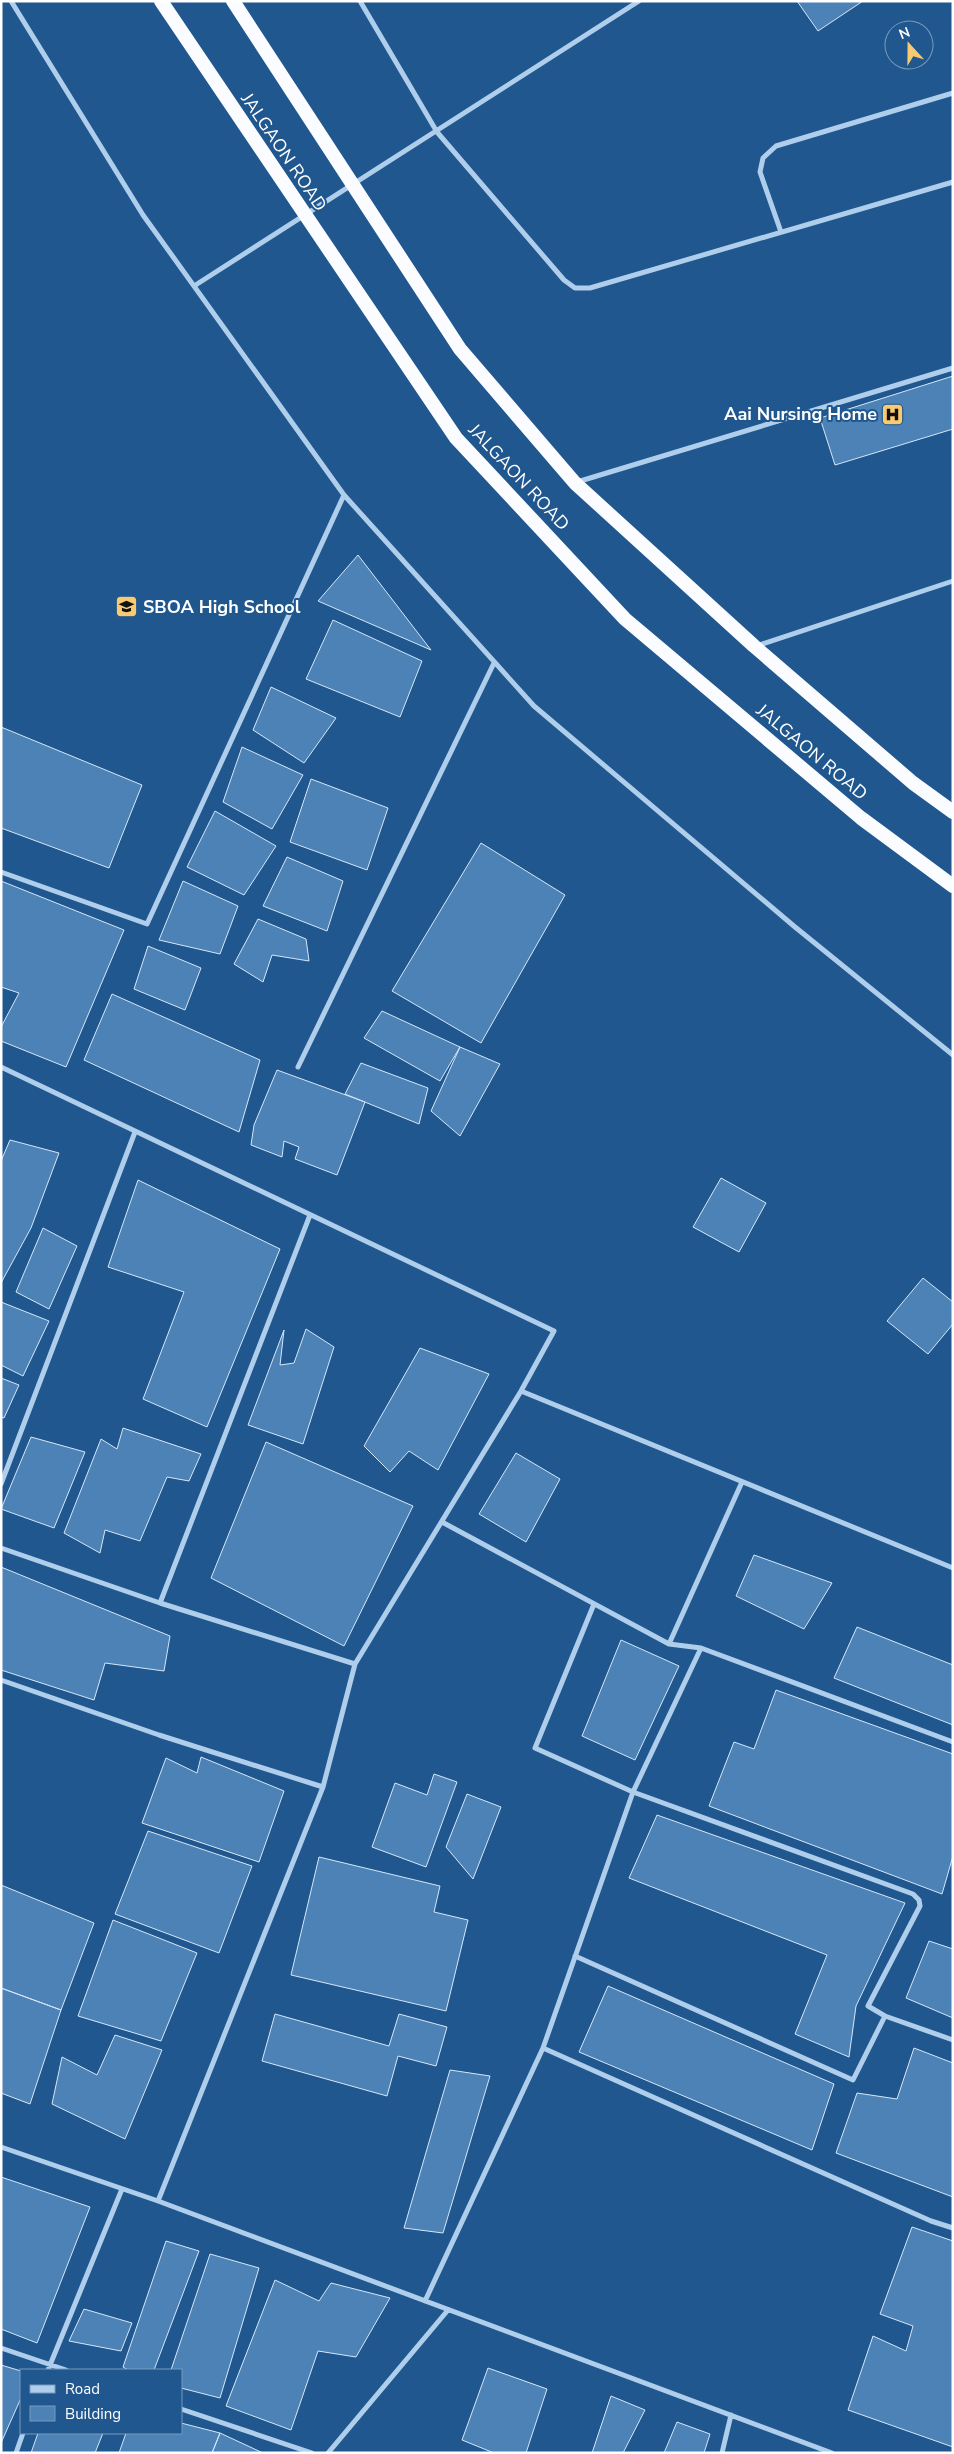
<svg xmlns="http://www.w3.org/2000/svg" width="954" height="2454" font-family="'Nunito Sans',sans-serif">
<rect width="100%" height="100%" fill="#20578e"/>
<!-- building -->
<path fill="#4d82b7" stroke="#d5e7f9" d="M 797,1 L 863,1 L 818,31 Z
M 953,376 L 953,429 L 835,465 L 820,418 Z
M 358,555 L 431,650 L 318,601 Z
M 333,620 L 422,661 L 400,717 L 306,679 Z
M 271,687 L 336,718 L 304,763 L 253,730 Z
M 1,727 L 142,785 L 109,868 L 1,828 Z
M 242,747 L 303,775 L 272,829 L 223,802 Z
M 311,779 L 388,808 L 367,870 L 290,842 Z
M 215,811 L 276,846 L 244,895 L 187,867 Z
M 481,843 L 565,895 L 481,1043 L 392,991 Z
M 287,857 L 343,881 L 327,931 L 263,906 Z
M 1,881 L 124,930 L 66,1067 L 1,1041 L 1,1027 L 19,993 L 1,987 Z
M 183,881 L 238,906 L 220,954 L 159,940 Z
M 258,919 L 306,939 L 309,961 L 272,955 L 263,982 L 234,964 Z
M 148,946 L 201,968 L 185,1010 L 134,989 Z
M 112,994 L 260,1060 L 239,1132 L 84,1060 Z
M 382,1011 L 460,1047 L 440,1081 L 364,1038 Z
M 460,1047 L 500,1064 L 460,1136 L 431,1111 Z
M 361,1063 L 428,1088 L 419,1124 L 345,1094 Z
M 277,1070 L 365,1102 L 337,1175 L 295,1159 L 299,1147 L 284,1141 L 282,1157 L 251,1145 L 254,1125 Z
M 10,1140 L 59,1153 L 31,1228 L 1,1283 L 1,1161 Z
M 721,1178 L 766,1203 L 739,1252 L 693,1227 Z
M 138,1180 L 280,1249 L 207,1427 L 143,1399 L 184,1292 L 108,1267 Z
M 43,1228 L 77,1246 L 49,1309 L 16,1292 Z
M 923,1278 L 953,1302 L 953,1324 L 928,1354 L 887,1321 Z
M 1,1302 L 49,1321 L 23,1376 L 1,1365 Z
M 306,1329 L 334,1347 L 303,1444 L 248,1425 L 284,1330 L 280,1365 L 294,1363 Z
M 420,1348 L 489,1374 L 438,1470 L 409,1451 L 390,1472 L 364,1446 Z
M 1,1378 L 19,1385 L 4,1418 L 1,1417 Z
M 123,1428 L 201,1454 L 189,1481 L 167,1477 L 140,1541 L 105,1530 L 100,1553 L 64,1533 L 101,1439 L 117,1449 Z
M 31,1437 L 85,1452 L 54,1528 L 1,1509 Z
M 266,1442 L 413,1506 L 344,1646 L 211,1578 Z
M 516,1453 L 560,1479 L 526,1542 L 479,1514 Z
M 754,1555 L 832,1583 L 804,1629 L 736,1596 Z
M 1,1567 L 170,1636 L 164,1671 L 105,1663 L 94,1700 L 1,1670 Z
M 857,1627 L 953,1665 L 953,1725 L 834,1678 Z
M 621,1640 L 679,1666 L 635,1760 L 582,1736 Z
M 776,1690 L 953,1754 L 953,1856 L 942,1894 L 709,1806 L 734,1742 L 754,1749 Z
M 201,1757 L 284,1791 L 259,1862 L 142,1823 L 166,1758 L 197,1773 Z
M 434,1774 L 457,1782 L 426,1867 L 372,1847 L 395,1783 L 427,1795 Z
M 467,1794 L 501,1807 L 473,1879 L 446,1847 Z
M 657,1815 L 905,1903 L 856,2006 L 849,2057 L 795,2034 L 827,1955 L 629,1878 Z
M 148,1831 L 252,1866 L 219,1953 L 115,1914 Z
M 319,1857 L 440,1886 L 434,1912 L 468,1920 L 446,2011 L 291,1975 Z
M 1,1885 L 94,1923 L 61,2010 L 1,1988 Z
M 113,1920 L 197,1953 L 161,2041 L 78,2016 Z
M 929,1941 L 953,1949 L 953,2018 L 906,1998 Z
M 608,1986 L 834,2084 L 812,2150 L 579,2052 Z
M 1,1988 L 61,2010 L 30,2104 L 1,2093 Z
M 275,2014 L 389,2046 L 399,2014 L 447,2027 L 436,2066 L 398,2056 L 387,2096 L 262,2061 Z
M 115,2035 L 162,2050 L 125,2139 L 52,2104 L 62,2057 L 97,2075 Z
M 914,2048 L 953,2063 L 953,2197 L 836,2153 L 857,2093 L 897,2099 Z
M 450,2070 L 490,2076 L 443,2233 L 404,2228 Z
M 1,2177 L 90,2207 L 37,2343 L 1,2329 Z
M 912,2227 L 953,2241 L 953,2447 L 848,2410 L 873,2336 L 906,2351 L 913,2326 L 880,2314 Z
M 166,2241 L 199,2251 L 154,2370 L 128,2370 L 123,2367 Z
M 210,2254 L 259,2268 L 220,2398 L 181,2388 L 181,2370 L 171,2370 Z
M 275,2280 L 319,2301 L 331,2283 L 390,2298 L 356,2357 L 318,2351 L 291,2430 L 226,2406 Z
M 84,2309 L 132,2323 L 121,2351 L 69,2341 Z
M 1,2365 L 21,2371 L 21,2398 L 1,2443 Z
M 488,2368 L 547,2389 L 526,2453 L 494,2453 L 462,2440 Z
M 611,2396 L 645,2410 L 623,2453 L 592,2453 Z
M 677,2422 L 710,2434 L 704,2453 L 664,2453 Z
M 181,2423 L 220,2433 L 212,2453 L 119,2453 L 126,2433 L 181,2433 Z
M 38,2433 L 103,2433 L 95,2453 L 31,2453 Z
M 220,2433 L 263,2453 L 212,2453 Z"/>
<g fill="none" stroke-linecap="round" stroke-linejoin="round">
<!-- minor -->
<path stroke="#afceec" stroke-width="5" d="M 11,1 L 143,215 L 344,495 L 534,706 L 795,927 L 953,1055
M 360,1 L 437,132 L 564,280 L 575,288 L 590,288 L 953,182
M 781,232 L 760,172 L 763,158 L 776,146 L 953,93
M 194,286 L 639,1
M 577,482 L 953,368
M 756,646 L 953,581
M 1,872 L 147,924 L 344,495
M 1,1067 L 554,1331 L 521,1391 L 355,1664 L 323,1787 L 158,2201
M 298,1067 L 494,663
M 521,1391 L 953,1568
M 1,1484 L 135,1132
M 442,1522 L 669,1644 L 742,1482
M 1,1548 L 160,1603 L 355,1664
M 160,1603 L 310,1215
M 594,1604 L 535,1748 L 633,1792 L 913,1894 L 919,1900 L 920,1906 L 868,2006 L 885,2016 L 953,2040
M 669,1644 L 701,1648 L 953,1742
M 1,1680 L 159,1735 L 323,1787
M 575,1956 L 853,2080 L 885,2016
M 543,2048 L 931,2221 L 953,2228
M 1,2147 L 158,2201 L 832,2453
M 425,2301 L 543,2048 L 633,1792 L 701,1648
M 1,2348 L 66,2370
M 48,2370 L 122,2189
M 181,2409 L 312,2453
M 16,2453 L 23,2433
M 328,2453 L 448,2310
M 722,2453 L 731,2415"/>
<!-- trunk -->
<path stroke="#fafcff" stroke-width="14" d="M 161,1 L 456,438 L 625,619 L 861,818 L 953,886
M 233,1 L 460,349 L 575,483 L 754,646 L 913,783 L 953,812"/>
</g>
<!-- icons -->
<defs>
<symbol id="hospital-square" viewBox="-11 -11 22 22"><rect x="-9" y="-9" width="18" height="18" rx="4" fill="#f9ca70" stroke="#20578e"/><path d="M-5-5h3v3.5h4V-5h3V5h-3V1.5h-4V5h-3Z" fill="#111"/></symbol>
<symbol id="school-square" viewBox="-11 -11 22 22"><rect x="-9" y="-9" width="18" height="18" rx="4" fill="#f9ca70" stroke="#20578e"/><path d="M0-5L7-2L0 1L-7-2ZM-4 1L0 2.5L4 1V4Q0 6-4 4Z" fill="#111"/></symbol>
</defs>
<g fill-rule="evenodd">
<use href="#hospital-square" x="880" y="402" width="25" height="25"/>
<use href="#school-square" x="114" y="594" width="25" height="25"/>
</g>
<g text-anchor="middle" stroke-width="4" stroke-linejoin="round" paint-order="stroke">
<!-- street labels -->
<g font-size="18" fill="#fff" stroke="#20578e">
<text transform="translate(284 152) rotate(56)" y="6">JALGAON ROAD</text>
<text transform="translate(519 477) rotate(47)" y="6">JALGAON ROAD</text>
<text transform="translate(812 752) rotate(40)" y="6">JALGAON ROAD</text>
</g>
<!-- poi labels -->
<g font-size="18" font-weight="bold" fill="#fff" stroke="#20578e" text-anchor="end">
<text x="877" y="420">Aai Nursing Home</text>
<text x="143" y="613" text-anchor="start">SBOA High School</text>
</g>
</g>
<!-- border -->
<rect width="954" height="2454" fill="none" stroke="#ffffff" stroke-width="5"/>
<!-- legend -->
<rect x="20" y="2369" width="162" height="65" fill="#20578e" stroke="#799abb"/>
<rect x="30" y="2385" width="25" height="8" fill="#afceec" stroke="#799abb"/>
<text x="65" y="2394" font-size="15" fill="#ffffff">Road</text>
<rect x="30" y="2406" width="25" height="15" fill="#4d82b7" stroke="#799abb"/>
<text x="65" y="2419" font-size="15" fill="#ffffff">Building</text>
<!-- north arrow -->
<g transform="translate(909 45) rotate(339)"><circle r="24" fill="#20578e" stroke="#799abb"/>
<path d="M0-4L9 19L0 12L-9 19Z" fill="#f9ca70"/>
<text y="-8" font-size="14" font-weight="bold" text-anchor="middle" fill="#ffffff">N</text>
</g>
</svg>
